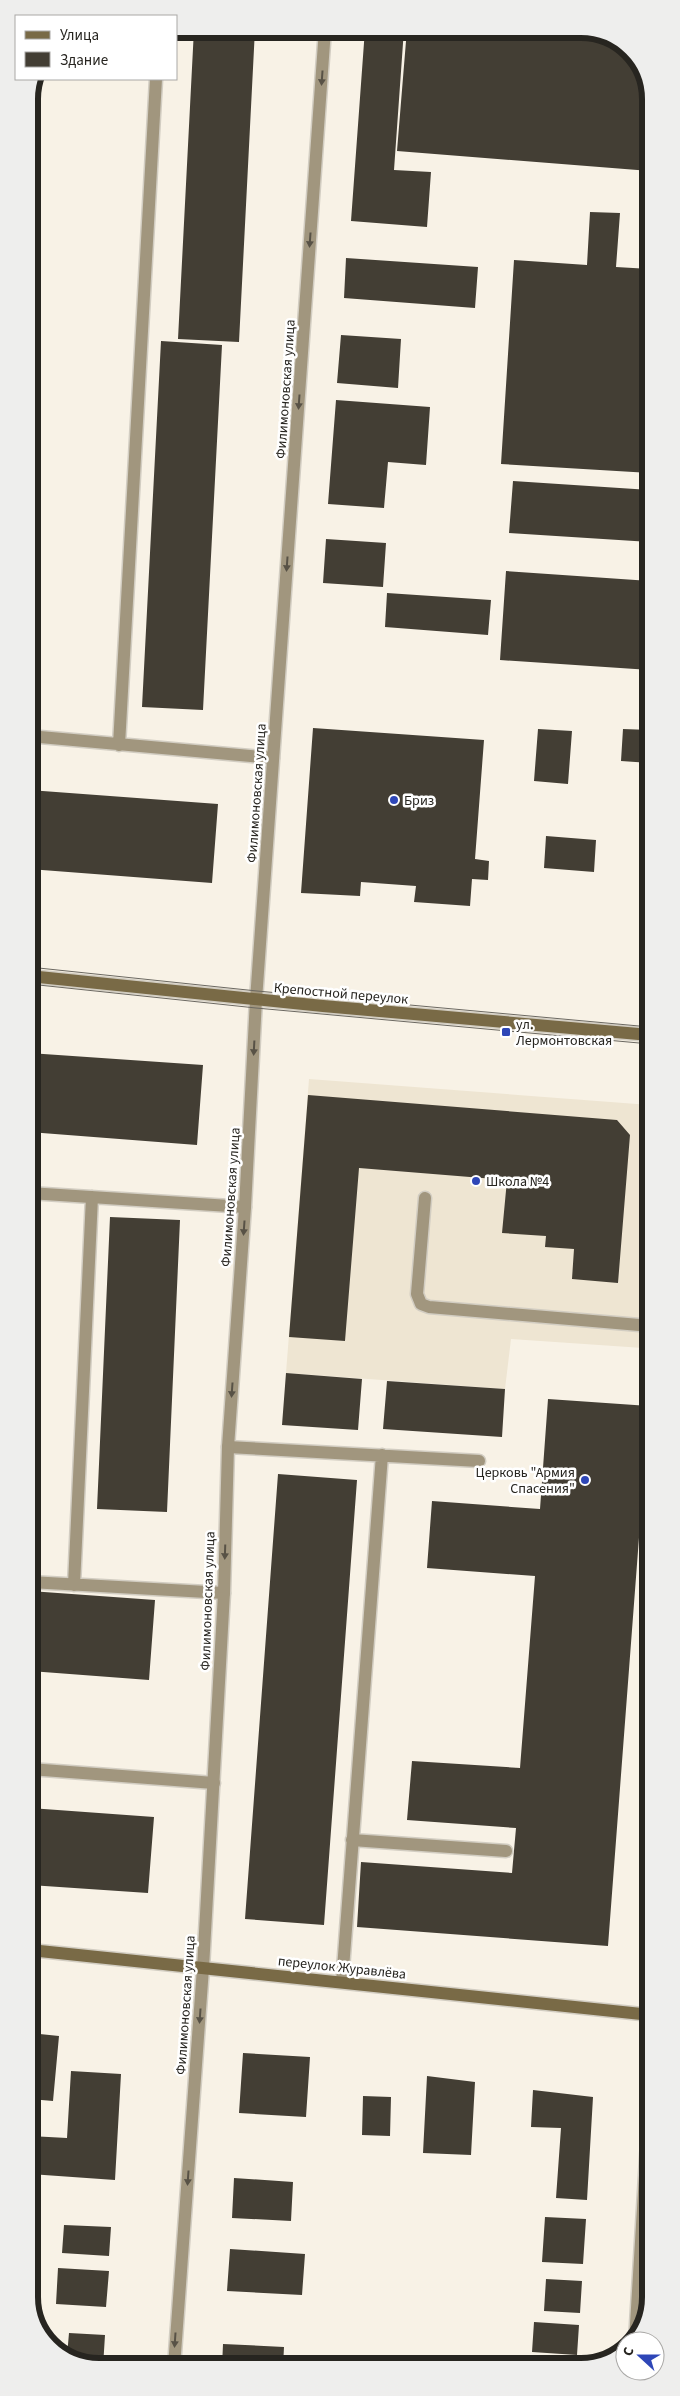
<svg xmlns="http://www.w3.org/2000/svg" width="680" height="2396" font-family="'Source Sans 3',sans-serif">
<rect width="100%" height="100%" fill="#f8f2e6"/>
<!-- built -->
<path fill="#eee5d2" d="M 309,1079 L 650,1105 L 651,1257 L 643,1348 L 511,1339 L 505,1389 L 286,1373 Z"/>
<!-- building -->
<path fill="#433e34" d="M 194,29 L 255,29 L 239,342 L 178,339 Z
M 365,29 L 404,29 L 394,170 L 431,172 L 427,227 L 351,221 Z
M 407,29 L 591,29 L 628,46 L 650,84 L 650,171 L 397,151 Z
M 590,212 L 620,213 L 616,267 L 650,269 L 650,473 L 501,464 L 514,260 L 587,265 Z
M 346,258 L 478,267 L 475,308 L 344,298 Z
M 341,335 L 401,339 L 398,388 L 337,383 Z
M 161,341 L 222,345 L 203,710 L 142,707 Z
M 336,400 L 430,407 L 426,465 L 388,462 L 384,508 L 328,504 Z
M 513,481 L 650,490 L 650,542 L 509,533 Z
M 326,539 L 386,543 L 383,587 L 323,583 Z
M 506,571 L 650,581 L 650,670 L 500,660 Z
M 387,593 L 491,600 L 488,635 L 385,627 Z
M 313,728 L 484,740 L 475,859 L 489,861 L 488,880 L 472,879 L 470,906 L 414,902 L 416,886 L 361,882 L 360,896 L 301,893 Z
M 538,729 L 572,731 L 568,784 L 534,781 Z
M 623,729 L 650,730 L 650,763 L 621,761 Z
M 29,790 L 218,804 L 212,883 L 29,869 Z
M 546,836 L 596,840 L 594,872 L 544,868 Z
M 29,1053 L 203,1065 L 197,1145 L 29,1132 Z
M 308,1095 L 617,1120 L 630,1135 L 618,1283 L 572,1279 L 574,1249 L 545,1247 L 546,1236 L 502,1233 L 507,1180 L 359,1168 L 345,1341 L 289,1337 Z
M 110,1217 L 180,1220 L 167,1512 L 97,1509 Z
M 286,1373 L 362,1379 L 358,1430 L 282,1425 Z
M 387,1381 L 505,1389 L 502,1437 L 383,1429 Z
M 548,1399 L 649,1406 L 608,1946 L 357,1927 L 361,1862 L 512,1873 L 516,1828 L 407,1820 L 412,1761 L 520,1768 L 535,1576 L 427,1568 L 432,1501 L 540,1509 Z
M 278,1474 L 357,1480 L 324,1925 L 245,1919 Z
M 30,1591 L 155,1600 L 149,1680 L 30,1671 Z
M 30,1808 L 154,1817 L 148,1893 L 30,1885 Z
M 30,2033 L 59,2036 L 53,2101 L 30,2099 Z
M 243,2053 L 310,2057 L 306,2117 L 239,2113 Z
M 71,2071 L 121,2074 L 115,2180 L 30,2174 L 30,2136 L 67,2138 Z
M 427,2076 L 475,2082 L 471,2155 L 423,2153 Z
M 533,2090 L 593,2097 L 587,2200 L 556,2198 L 561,2128 L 531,2127 Z
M 363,2096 L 391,2097 L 390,2136 L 362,2135 Z
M 234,2178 L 293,2182 L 291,2221 L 232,2218 Z
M 545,2217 L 586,2219 L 583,2264 L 542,2262 Z
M 64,2225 L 111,2227 L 109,2256 L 62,2253 Z
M 230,2249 L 305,2254 L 302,2295 L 227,2291 Z
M 58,2268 L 109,2271 L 106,2307 L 56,2304 Z
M 546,2279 L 582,2281 L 580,2313 L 544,2311 Z
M 534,2322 L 579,2325 L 577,2355 L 532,2352 Z
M 69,2333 L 105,2335 L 103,2367 L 93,2367 L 67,2356 Z
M 223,2344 L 284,2347 L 283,2367 L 222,2367 Z"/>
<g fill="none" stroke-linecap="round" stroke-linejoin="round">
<defs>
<path id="lane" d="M 29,736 L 273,758
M 119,745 L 156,79
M 29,1193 L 245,1207
M 425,1198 L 417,1294 L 421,1304 L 429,1307 L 651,1326
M 228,1447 L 479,1461
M 30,1582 L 224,1593
M 74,1585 L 92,1197
M 30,1769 L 214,1783
M 352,1840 L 506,1851
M 342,1982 L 382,1455"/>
<path id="street" d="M 635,2341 L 651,2076
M 174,2367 L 203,1968 L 224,1593 L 228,1447 L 245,1207 L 256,1000 L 325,29"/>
<path id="secondary" d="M 29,976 L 323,1006 L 650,1035
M 30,1950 L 651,2015"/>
</defs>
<!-- lane casing -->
<use href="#lane" stroke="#d2cdc2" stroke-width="15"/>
<!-- street casing -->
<use href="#street" stroke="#d2cdc2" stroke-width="15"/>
<!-- secondary casing -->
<use href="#secondary" stroke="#d2cdc2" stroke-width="15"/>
<!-- lane -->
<use href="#lane" stroke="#a1967e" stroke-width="12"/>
<!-- street -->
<use href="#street" stroke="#a1967e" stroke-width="12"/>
<!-- secondary -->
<use href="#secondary" stroke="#796a46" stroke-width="12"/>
<!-- tram -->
<path stroke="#6b6861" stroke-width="1" d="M 29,967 L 257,991 L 650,1027
M 29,984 L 256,1008 L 650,1044"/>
</g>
<!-- one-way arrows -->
<defs><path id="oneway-solid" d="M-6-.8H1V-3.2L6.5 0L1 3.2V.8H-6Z" transform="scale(1.25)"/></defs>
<g fill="#585246">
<use href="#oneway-solid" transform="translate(322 78) rotate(94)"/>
<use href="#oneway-solid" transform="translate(310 240) rotate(94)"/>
<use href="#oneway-solid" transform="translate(299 402) rotate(94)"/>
<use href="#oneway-solid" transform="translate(287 564) rotate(94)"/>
<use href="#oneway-solid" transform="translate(254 1048) rotate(93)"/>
<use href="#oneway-solid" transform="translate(244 1228) rotate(94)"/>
<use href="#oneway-solid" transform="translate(232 1390) rotate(94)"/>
<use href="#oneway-solid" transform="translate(225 1552) rotate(92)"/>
<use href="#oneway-solid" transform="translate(200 2016) rotate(94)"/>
<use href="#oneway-solid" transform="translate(188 2178) rotate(94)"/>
<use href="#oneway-solid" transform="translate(175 2340) rotate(94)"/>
</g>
<!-- markers -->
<g fill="#2e46b7" stroke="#fff" stroke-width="2">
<circle cx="394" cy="800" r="5"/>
<rect x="501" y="1027" width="10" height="10" rx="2.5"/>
<circle cx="476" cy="1181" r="5"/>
<circle cx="585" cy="1480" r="5"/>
</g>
<g text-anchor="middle" stroke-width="5" stroke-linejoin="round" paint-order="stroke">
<!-- street labels -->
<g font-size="14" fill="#272520" stroke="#fff">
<text transform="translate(285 389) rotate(-86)" y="5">Филимоновская улица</text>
<text transform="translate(256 793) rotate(-86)" y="5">Филимоновская улица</text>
<text transform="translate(341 993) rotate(5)" y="5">Крепостной переулок</text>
<text transform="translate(230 1197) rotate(-86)" y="5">Филимоновская улица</text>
<text transform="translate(207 1601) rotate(-88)" y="5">Филимоновская улица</text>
<text transform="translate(342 1967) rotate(6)" y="5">переулок Журавлёва</text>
<text transform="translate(185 2005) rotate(-86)" y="5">Филимоновская улица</text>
</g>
<!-- poi labels -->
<g font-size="14" fill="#272520" stroke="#fff" text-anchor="start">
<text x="404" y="805">Бриз</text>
<text x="516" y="1029">ул.<tspan x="516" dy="16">Лермонтовская</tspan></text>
<text x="486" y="1186">Школа №4</text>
<text x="575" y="1477" text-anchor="end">Церковь "Армия<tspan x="575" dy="16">Спасения"</tspan></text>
</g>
</g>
<!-- crop -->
<path d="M0 0H680V2396H0ZM99 38H581A61 61 0 0 1 642 99V2297A61 61 0 0 1 581 2358H99A61 61 0 0 1 38 2297V99A61 61 0 0 1 99 38Z" fill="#eeeeed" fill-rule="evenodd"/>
<path fill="none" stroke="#272520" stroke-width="6" d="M99 38H581A61 61 0 0 1 642 99V2297A61 61 0 0 1 581 2358H99A61 61 0 0 1 38 2297V99A61 61 0 0 1 99 38Z"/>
<!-- legend -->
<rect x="15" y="15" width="162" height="65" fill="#ffffff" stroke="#a9a8a6"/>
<rect x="25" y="31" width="25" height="8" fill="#796a46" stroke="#a9a8a6"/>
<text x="60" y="40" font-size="15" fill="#272520">Улица</text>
<rect x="25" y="52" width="25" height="15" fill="#433e34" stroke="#a9a8a6"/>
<text x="60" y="65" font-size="15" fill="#272520">Здание</text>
<!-- north arrow -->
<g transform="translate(640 2356) rotate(291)"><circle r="24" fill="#ffffff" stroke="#a9a8a6"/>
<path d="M0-4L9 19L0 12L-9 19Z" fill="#2e46b7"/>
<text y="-8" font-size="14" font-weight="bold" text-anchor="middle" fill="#272520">С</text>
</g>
</svg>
